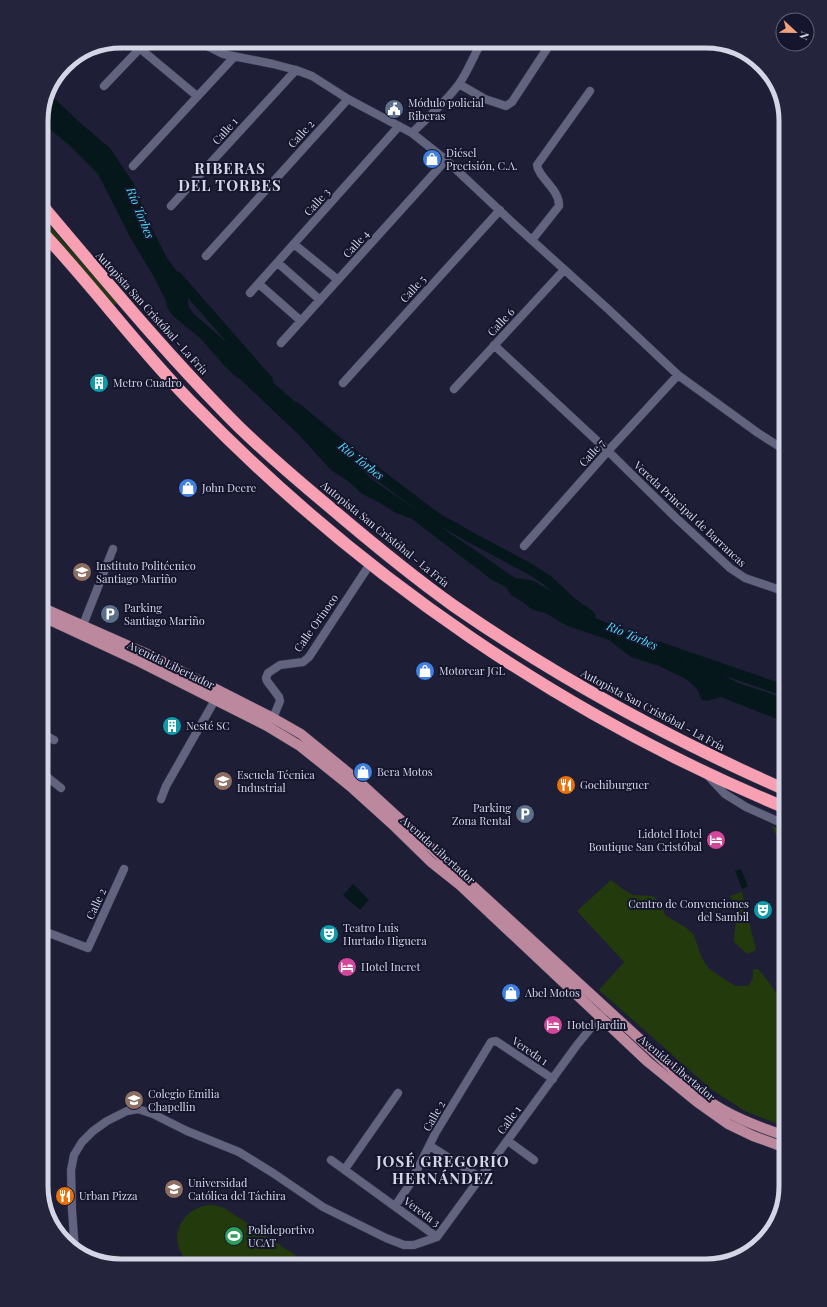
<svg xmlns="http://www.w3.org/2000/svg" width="827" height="1307" font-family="'Playfair Display',serif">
<rect width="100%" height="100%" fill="#1e1f37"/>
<!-- green -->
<path fill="#233a0d" d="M 41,216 L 117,303 L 114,305 L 41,223 Z
M 772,826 L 786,832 L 786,858 Z
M 611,880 L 624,890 L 633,895 L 653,896 L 662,905 L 665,915 L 685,927 L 694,935 L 701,956 L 709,969 L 735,986 L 748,986 L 753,978 L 753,969 L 758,969 C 770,983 781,997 786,1015 L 786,1127 L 745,1111 L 711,1089 L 599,990 L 624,962 L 577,911 Z
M 742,892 L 756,950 L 747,954 L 734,942 C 734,925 741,911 730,896 Z
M 210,1205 L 219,1206 L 226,1209 L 304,1261 L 310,1266 L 193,1266 C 165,1247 177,1208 210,1205 Z
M 114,1255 C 121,1255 126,1259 126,1266 L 116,1266 L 106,1262 L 108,1259 Z"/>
<!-- water -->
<path fill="#06171b" d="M 47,91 L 78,121 L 110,148 L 134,184 L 147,219 L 167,258 L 186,284 L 189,308 L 195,315 L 292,399 L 317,431 L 349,454 L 370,478 L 515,578 L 524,579 L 534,581 L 593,617 L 619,628 L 635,638 L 666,649 L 686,663 L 714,670 L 738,683 L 775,695 L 786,704 L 786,726 L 777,719 L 721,697 L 707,701 L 702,700 L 697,689 L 686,679 L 659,666 L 631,657 L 609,640 L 568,626 L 545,613 L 531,609 L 523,602 L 511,595 L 506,587 L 492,580 L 412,519 L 394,512 L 380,503 L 362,494 L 348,481 L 331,470 L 299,435 L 240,379 L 233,374 L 223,364 L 200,338 L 173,316 L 168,309 L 165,299 L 154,277 L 130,237 L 98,174 L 69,145 L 41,122 L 41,116 Z
M 741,869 L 748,886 L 742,889 L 735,871 Z
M 353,884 L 369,900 L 360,910 L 343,895 Z"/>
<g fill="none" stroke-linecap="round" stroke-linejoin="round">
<!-- river -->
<path stroke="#06171b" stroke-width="11" d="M 177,277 L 268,381
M 295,407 L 358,459 L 435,517 L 472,538 L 530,569 L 547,580 L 573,604 L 590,616
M 658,647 L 786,691"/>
<defs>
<path id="minor" d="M 131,41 L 197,96
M 200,41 L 205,45 L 223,54 L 273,64 L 296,70 L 312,76 L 348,99 L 412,133 L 446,160 L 515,225 L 608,309 L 678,375 L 758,433 L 780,447 L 786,450
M 459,84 L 485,99 L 506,106 L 512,102 L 552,41
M 104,86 L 147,41
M 412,133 C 428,117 445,103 459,84 C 468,71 474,55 482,41
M 133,166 L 234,57
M 171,206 L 296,70
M 532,240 L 559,206 C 560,190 538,177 537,165 L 590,91
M 294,244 L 338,280
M 206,256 L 348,99
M 278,263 L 320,300
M 259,284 L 301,321
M 250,293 L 399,126
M 281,343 L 446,160
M 494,345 L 608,451 L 674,516 L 730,568 L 745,578 L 786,592
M 343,383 L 500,210
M 454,389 L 564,270
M 524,546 L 608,451 L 678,375
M 81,630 L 113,549
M 273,718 L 280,701 L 279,697 L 267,681 L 266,678 L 268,673 L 280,665 L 303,662 L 309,657 L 370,564
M 41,733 L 54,740
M 41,772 L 61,788
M 708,776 L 725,794 L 746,807 L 786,825
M 161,799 L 166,786 L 215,700
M 41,930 L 88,948 L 124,869
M 508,1141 L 534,1160
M 430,1146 L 481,1178
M 331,1160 L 437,1237
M 345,1169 L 398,1093
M 395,1206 L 410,1184 L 436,1132 L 491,1042 L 496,1041 L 553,1079
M 75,1251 L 72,1210 L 71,1170 L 74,1155 L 82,1142 L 93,1131 L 107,1121 L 127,1111 L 138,1109 L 153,1114 L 187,1131 L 239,1152 L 273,1173 L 323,1207 L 386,1238 L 404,1245 L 414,1245 L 437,1237 L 577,1045 L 603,1013"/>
<path id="major" d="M 41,607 L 145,653 L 273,718 L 301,734 L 356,779 L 703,1097 C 729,1116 756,1126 786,1136
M 41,616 L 140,662 L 267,726 L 300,746 L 350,786 L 392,824 L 431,862 L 460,885 L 648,1062 L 697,1102 L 728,1124 L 753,1136 L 786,1148"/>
<path id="highway" d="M 41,204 C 105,280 169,357 239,427 C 267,454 296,479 326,504 C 367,539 409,574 454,606 C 558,678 670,739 786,790
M 41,231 C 95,288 141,352 196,407 C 363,578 565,717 786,808"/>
</defs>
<!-- minor casing -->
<use href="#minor" stroke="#3a394e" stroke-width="9"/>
<!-- major casing -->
<use href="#major" stroke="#3a394e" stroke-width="11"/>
<!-- highway casing -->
<use href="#highway" stroke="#3a394e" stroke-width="13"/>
<!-- minor -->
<use href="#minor" stroke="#61637f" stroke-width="8"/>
<!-- major -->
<use href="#major" stroke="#bc889e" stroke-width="10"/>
<!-- highway -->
<use href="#highway" stroke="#f8a0b3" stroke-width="12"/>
</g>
<!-- icons -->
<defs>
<symbol id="civic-disc" viewBox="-11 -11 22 22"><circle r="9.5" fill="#5c6f8a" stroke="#15162d"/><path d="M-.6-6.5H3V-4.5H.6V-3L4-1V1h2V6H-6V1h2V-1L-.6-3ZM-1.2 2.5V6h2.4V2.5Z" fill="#fff"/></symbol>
<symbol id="shop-disc" viewBox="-11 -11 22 22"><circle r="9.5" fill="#3f7fe0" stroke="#15162d"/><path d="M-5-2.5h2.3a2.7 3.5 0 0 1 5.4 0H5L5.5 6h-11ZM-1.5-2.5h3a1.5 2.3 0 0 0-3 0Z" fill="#fff"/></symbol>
<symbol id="building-disc" viewBox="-11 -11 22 22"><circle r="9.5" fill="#0f9aa8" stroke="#15162d"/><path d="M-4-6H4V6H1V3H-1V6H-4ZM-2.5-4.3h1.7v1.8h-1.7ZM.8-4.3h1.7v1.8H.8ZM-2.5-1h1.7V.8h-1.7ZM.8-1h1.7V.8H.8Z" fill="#fff"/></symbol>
<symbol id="university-disc" viewBox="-11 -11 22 22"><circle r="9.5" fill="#8d6e63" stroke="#15162d"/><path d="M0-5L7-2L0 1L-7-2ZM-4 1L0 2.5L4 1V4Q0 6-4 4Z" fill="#fff"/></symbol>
<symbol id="parking-disc" viewBox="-11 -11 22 22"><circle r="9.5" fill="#5c6f8a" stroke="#15162d"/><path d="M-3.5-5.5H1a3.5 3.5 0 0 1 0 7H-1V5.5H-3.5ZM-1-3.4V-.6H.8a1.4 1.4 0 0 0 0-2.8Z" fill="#fff"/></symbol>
<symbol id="restaurant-disc" viewBox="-11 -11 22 22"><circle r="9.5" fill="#e8710a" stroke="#15162d"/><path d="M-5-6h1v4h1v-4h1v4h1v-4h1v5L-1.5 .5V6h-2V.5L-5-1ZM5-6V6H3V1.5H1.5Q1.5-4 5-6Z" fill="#fff"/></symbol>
<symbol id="hotel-disc" viewBox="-11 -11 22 22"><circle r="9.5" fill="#d1479c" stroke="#15162d"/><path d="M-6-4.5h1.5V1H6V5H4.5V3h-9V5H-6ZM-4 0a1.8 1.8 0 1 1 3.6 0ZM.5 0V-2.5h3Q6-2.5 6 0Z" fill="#fff"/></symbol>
<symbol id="theatre-disc" viewBox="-11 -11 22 22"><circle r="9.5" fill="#0f9aa8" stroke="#15162d"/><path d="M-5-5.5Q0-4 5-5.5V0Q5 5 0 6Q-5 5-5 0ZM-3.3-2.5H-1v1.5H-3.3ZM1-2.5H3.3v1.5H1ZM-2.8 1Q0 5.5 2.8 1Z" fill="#fff"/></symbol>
<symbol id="school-disc" viewBox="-11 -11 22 22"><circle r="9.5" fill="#8d6e63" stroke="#15162d"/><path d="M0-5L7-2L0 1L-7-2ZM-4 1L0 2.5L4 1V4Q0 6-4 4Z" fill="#fff"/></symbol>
<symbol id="stadium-disc" viewBox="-11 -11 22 22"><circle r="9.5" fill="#2e9e5b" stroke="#15162d"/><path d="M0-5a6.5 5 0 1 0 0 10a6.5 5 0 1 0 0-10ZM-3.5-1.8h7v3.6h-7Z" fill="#fff"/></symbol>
</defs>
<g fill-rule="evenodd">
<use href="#civic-disc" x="383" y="98" width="22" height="22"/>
<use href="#shop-disc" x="421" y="148" width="22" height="22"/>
<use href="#building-disc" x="88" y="372" width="22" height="22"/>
<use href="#shop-disc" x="177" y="477" width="22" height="22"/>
<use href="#university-disc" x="71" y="561" width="22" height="22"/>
<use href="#parking-disc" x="99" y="603" width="22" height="22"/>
<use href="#shop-disc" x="414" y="660" width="22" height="22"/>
<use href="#building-disc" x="161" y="715" width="22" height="22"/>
<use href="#shop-disc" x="352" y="761" width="22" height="22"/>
<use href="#university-disc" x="212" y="770" width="22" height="22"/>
<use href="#restaurant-disc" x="555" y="774" width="22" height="22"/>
<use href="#parking-disc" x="514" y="803" width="22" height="22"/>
<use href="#hotel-disc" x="705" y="829" width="22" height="22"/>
<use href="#theatre-disc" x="752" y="899" width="22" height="22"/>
<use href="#theatre-disc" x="318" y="923" width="22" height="22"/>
<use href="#hotel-disc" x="336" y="956" width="22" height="22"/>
<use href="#shop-disc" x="500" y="982" width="22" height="22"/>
<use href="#hotel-disc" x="542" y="1014" width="22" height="22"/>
<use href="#school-disc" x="123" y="1089" width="22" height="22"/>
<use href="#university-disc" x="163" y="1178" width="22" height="22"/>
<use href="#restaurant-disc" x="54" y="1185" width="22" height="22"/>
<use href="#stadium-disc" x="223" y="1225" width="22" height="22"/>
</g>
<g text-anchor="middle" stroke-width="4" stroke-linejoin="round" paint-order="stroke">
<!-- poi labels -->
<g font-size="11" fill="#d4d6e6" stroke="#15162d" text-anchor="start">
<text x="408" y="107">Módulo policial<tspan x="408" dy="13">Riberas</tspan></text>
<text x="446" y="157">Diésel<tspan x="446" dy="13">Precisión, C.A.</tspan></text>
<text x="113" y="387">Metro Cuadro</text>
<text x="202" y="492">John Deere</text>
<text x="96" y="570">Instituto Politécnico<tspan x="96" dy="13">Santiago Mariño</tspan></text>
<text x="124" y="612">Parking<tspan x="124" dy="13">Santiago Mariño</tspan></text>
<text x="439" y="675">Motorcar JGL</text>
<text x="186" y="730">Nesté SC</text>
<text x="377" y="776">Bera Motos</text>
<text x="237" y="779">Escuela Técnica<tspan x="237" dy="13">Industrial</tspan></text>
<text x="580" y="789">Gochiburguer</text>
<text x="511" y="812" text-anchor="end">Parking<tspan x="511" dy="13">Zona Rental</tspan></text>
<text x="702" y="838" text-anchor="end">Lidotel Hotel<tspan x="702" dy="13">Boutique San Cristóbal</tspan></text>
<text x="749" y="908" text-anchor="end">Centro de Convenciones<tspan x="749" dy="13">del Sambil</tspan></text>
<text x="343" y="932">Teatro Luis<tspan x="343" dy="13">Hurtado Higuera</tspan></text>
<text x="361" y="971">Hotel Incret</text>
<text x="525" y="997">Abel Motos</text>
<text x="567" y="1029">Hotel Jardin</text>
<text x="148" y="1098">Colegio Emilia<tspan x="148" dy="13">Chapellin</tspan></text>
<text x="188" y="1187">Universidad<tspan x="188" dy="13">Católica del Táchira</tspan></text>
<text x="79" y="1200">Urban Pizza</text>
<text x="248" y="1234">Polideportivo<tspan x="248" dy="13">UCAT</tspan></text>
</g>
<!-- street labels -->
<g font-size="11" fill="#d4d6e6" stroke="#15162d">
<text transform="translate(225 131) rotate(-48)" y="4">Calle 1</text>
<text transform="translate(301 134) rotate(-48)" y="4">Calle 2</text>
<text transform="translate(317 202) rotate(-48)" y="4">Calle 3</text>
<text transform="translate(356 244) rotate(-48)" y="4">Calle 4</text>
<text transform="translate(413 289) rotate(-48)" y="4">Calle 5</text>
<text transform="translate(152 313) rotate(48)" y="4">Autopista San Cristóbal - La Fría</text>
<text transform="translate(501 322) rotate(-47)" y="4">Calle 6</text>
<text transform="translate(592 453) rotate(-48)" y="4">Calle 7</text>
<text transform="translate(690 514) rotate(43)" y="4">Vereda Principal de Barrancas</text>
<text transform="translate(385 534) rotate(39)" y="4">Autopista San Cristóbal - La Fría</text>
<text transform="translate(316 623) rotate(-55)" y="4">Calle Orinoco</text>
<text transform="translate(171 665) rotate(26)" y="4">Avenida Libertador</text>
<text transform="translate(653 710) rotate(28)" y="4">Autopista San Cristóbal - La Fría</text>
<text transform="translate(438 850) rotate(42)" y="4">Avenida Libertador</text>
<text transform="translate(96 904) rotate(-65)" y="4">Calle 2</text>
<text transform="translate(530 1051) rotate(34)" y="4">Vereda 1</text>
<text transform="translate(677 1068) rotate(40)" y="4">Avenida Libertador</text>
<text transform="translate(434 1116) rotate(-60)" y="4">Calle 2</text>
<text transform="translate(509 1120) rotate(-54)" y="4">Calle 1</text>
<text transform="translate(422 1212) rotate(36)" y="4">Vereda 3</text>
</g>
<!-- water labels -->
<g font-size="12" font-style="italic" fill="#52daf6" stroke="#15162d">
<text transform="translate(140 213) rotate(68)" y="4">Río Torbes</text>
<text transform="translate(361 461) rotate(38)" y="4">Río Torbes</text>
<text transform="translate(632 636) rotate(23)" y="4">Río Torbes</text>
</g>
<!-- district labels -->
<g font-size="15" font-weight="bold" letter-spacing="1" fill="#d4d6e6" stroke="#15162d">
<text x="230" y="174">RIBERAS<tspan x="230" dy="17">DEL TORBES</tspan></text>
<text x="443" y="1167">JOSÉ GREGORIO<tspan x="443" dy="17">HERNÁNDEZ</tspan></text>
</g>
</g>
<!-- crop -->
<path d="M0 0H827V1307H0ZM121 48H706A73 73 0 0 1 779 121V1186A73 73 0 0 1 706 1259H121A73 73 0 0 1 48 1186V121A73 73 0 0 1 121 48Z" fill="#24253c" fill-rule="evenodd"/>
<path fill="none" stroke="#d4d6e6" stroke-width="5" d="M121 48H706A73 73 0 0 1 779 121V1186A73 73 0 0 1 706 1259H121A73 73 0 0 1 48 1186V121A73 73 0 0 1 121 48Z"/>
<!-- north arrow -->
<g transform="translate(795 32) rotate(112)"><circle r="19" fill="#15162d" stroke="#616377"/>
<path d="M0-3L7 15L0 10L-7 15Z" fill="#f1a17b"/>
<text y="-6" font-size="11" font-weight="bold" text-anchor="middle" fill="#d4d6e6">N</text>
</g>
</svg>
